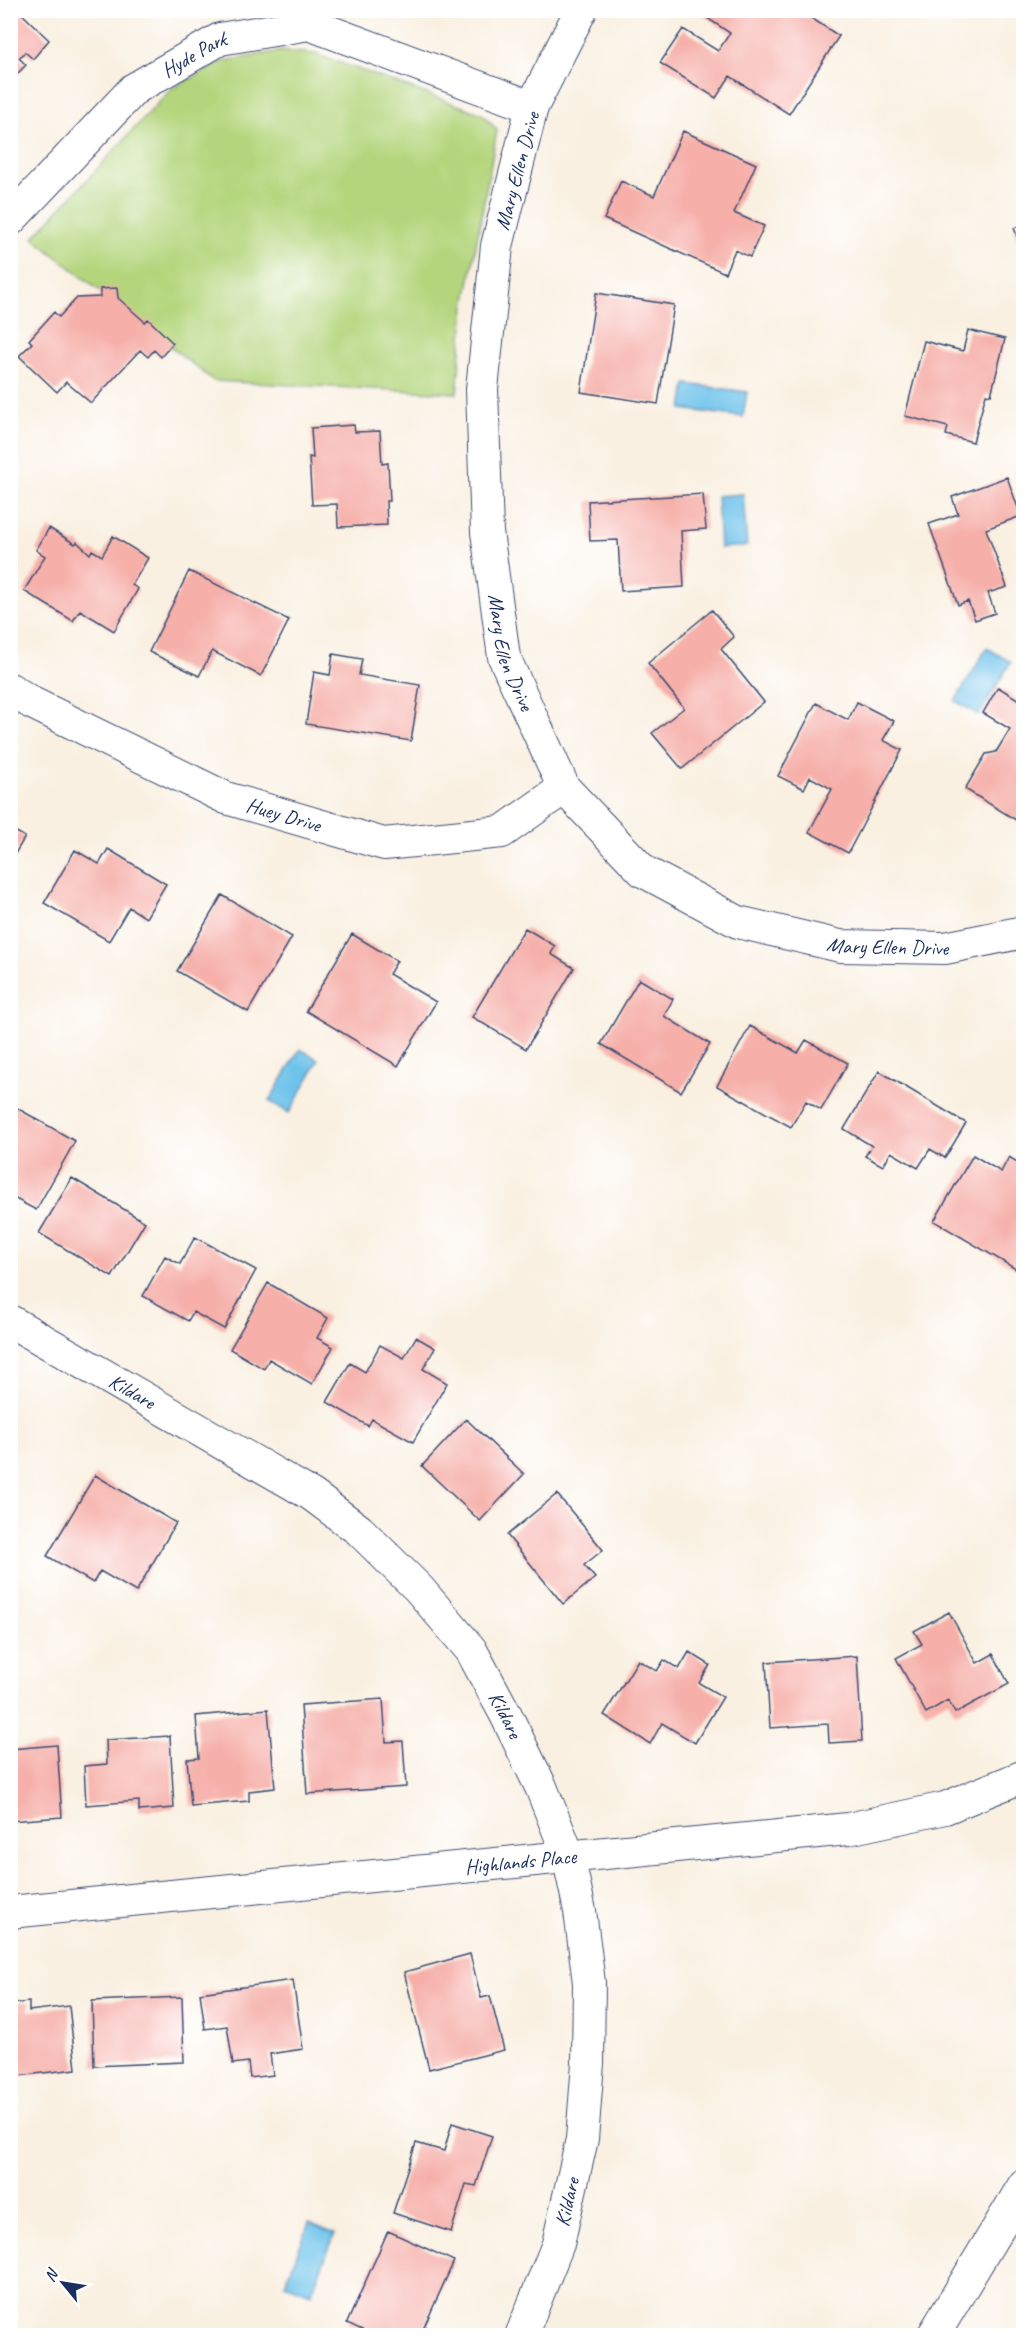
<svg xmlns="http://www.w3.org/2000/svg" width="1034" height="2346" font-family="Caveat,sans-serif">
<rect width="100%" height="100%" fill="#fff"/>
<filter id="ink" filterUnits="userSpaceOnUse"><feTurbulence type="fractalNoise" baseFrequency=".0167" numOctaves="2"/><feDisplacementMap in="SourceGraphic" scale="12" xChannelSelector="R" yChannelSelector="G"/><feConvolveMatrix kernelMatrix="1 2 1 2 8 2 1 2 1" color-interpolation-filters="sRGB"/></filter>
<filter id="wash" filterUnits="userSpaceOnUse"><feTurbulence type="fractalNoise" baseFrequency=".008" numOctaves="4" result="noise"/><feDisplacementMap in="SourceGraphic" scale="24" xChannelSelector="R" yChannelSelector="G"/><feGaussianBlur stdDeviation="1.35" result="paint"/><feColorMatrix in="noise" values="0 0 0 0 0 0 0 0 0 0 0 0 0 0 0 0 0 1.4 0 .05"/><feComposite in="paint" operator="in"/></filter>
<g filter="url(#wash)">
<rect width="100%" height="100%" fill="#f9f0e1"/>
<!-- green -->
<path fill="#b4d57c" stroke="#68826d" stroke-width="1.5" d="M 281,51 L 316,54 L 482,114 L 497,130 L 465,306 L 457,393 L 214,381 L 33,238 L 171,89 L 224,61 Z"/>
<!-- water -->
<path fill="#6ec3eb" stroke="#4479a4" stroke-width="1.5" d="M 686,384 L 747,392 L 743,417 L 682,409 Z
M 743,494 L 747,546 L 720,548 L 717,496 Z
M 987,648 L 1011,662 L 979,715 L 955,701 Z
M 300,1049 L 319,1060 L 289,1113 L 269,1101 Z
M 309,2223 L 335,2234 L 311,2294 L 285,2284 Z"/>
<g id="blocks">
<!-- building -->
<path fill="#f6afa9" d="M 10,10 L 18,10 L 49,40 L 33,59 L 25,52 L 19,58 L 26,65 L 13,78 Z
M 707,10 L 799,10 L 839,36 L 789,114 L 730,76 L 716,98 L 660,63 L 683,29 L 718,51 L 730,33 L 704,16 Z
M 683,131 L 756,164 L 734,213 L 764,226 L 750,257 L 735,250 L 725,273 L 604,219 L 621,181 L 654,196 Z
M 1024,224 L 1024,252 L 1023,252 L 1014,228 Z
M 117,288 L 118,298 L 145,322 L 148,319 L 173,343 L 161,357 L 154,350 L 148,357 L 140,350 L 91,403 L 66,382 L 57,392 L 19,356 L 32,343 L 29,340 L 54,312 L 59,317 L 77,298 L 100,297 L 100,289 Z
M 596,293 L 674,305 L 658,404 L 581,392 Z
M 968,330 L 1005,339 L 991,395 L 986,394 L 973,442 L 946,435 L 948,427 L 905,416 L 924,341 L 963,351 Z
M 354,425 L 355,432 L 380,431 L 382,464 L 388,463 L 390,501 L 386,501 L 387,525 L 338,527 L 337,504 L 312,505 L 309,457 L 313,458 L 311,428 Z
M 1007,477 L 1021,516 L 986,529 L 1007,587 L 988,593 L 995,613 L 975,620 L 968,601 L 958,605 L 929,524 L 958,514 L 952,497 Z
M 703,494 L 706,529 L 681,531 L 684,587 L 621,591 L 618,540 L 590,541 L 588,501 Z
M 49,528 L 75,544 L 77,542 L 90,554 L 92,550 L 102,556 L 113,536 L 148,558 L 132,585 L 138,589 L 114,631 L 80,610 L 73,621 L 24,591 L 45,556 L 36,550 Z
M 189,571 L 289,620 L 261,676 L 212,651 L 199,676 L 149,652 Z
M 712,610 L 734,637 L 721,649 L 764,702 L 682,769 L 652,733 L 684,708 L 648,663 Z
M 333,654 L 362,659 L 359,675 L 420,685 L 411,741 L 306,724 L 314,672 L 330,675 Z
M 998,687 L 1019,700 L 1024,692 L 1024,825 L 965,789 L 986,754 L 996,752 L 1010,729 L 983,713 Z
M 857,702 L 894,721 L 883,740 L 902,750 L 848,853 L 809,832 L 832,789 L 810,777 L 804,789 L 778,776 L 816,703 L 848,720 Z
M 10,828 L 25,837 L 10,862 Z
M 108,849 L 166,884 L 146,918 L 129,907 L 109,941 L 44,903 L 75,850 L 99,864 Z
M 222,895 L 292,937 L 248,1012 L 177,971 Z
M 525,928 L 555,946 L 551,954 L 574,968 L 526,1049 L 472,1017 Z
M 352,934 L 397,961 L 389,974 L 436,1002 L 398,1066 L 306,1011 Z
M 639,979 L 673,999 L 664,1016 L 710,1044 L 681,1092 L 601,1044 Z
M 750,1026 L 798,1053 L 806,1040 L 848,1063 L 821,1110 L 806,1101 L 791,1127 L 717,1086 Z
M 879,1071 L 966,1123 L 945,1158 L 930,1149 L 918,1168 L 891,1152 L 883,1166 L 865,1156 L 872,1146 L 844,1129 Z
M 10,1104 L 75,1141 L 36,1210 L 10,1196 Z
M 973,1155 L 1001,1172 L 1009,1157 L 1024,1166 L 1024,1274 L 934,1221 Z
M 72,1178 L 145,1222 L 112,1277 L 39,1233 Z
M 195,1237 L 256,1270 L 224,1329 L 193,1312 L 188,1321 L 143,1296 L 165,1256 L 180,1264 Z
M 268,1283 L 328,1318 L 317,1338 L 333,1347 L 312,1384 L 269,1359 L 264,1369 L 230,1349 Z
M 416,1337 L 435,1348 L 423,1369 L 447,1383 L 413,1442 L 372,1419 L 368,1426 L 327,1402 L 350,1363 L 365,1372 L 380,1345 L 404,1358 Z
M 466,1419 L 524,1474 L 480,1521 L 422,1466 Z
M 95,1475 L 176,1523 L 136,1592 L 100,1571 L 93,1583 L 47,1556 Z
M 557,1494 L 603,1550 L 584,1565 L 595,1578 L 563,1604 L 507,1535 Z
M 949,1612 L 977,1663 L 993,1654 L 1009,1684 L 955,1713 L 948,1700 L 926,1713 L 896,1658 L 922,1644 L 914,1631 Z
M 689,1652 L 710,1665 L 699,1683 L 723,1697 L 695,1743 L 662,1723 L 650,1744 L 604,1715 L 638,1660 L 657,1671 L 664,1660 L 679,1669 Z
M 857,1656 L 862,1741 L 829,1743 L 828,1724 L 770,1728 L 766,1662 Z
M 383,1699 L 386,1742 L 403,1741 L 406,1787 L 307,1794 L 301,1705 Z
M 268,1709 L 275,1788 L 249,1791 L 249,1801 L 191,1806 L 187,1759 L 199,1758 L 196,1716 Z
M 170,1736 L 174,1808 L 139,1811 L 139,1801 L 86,1805 L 84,1766 L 107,1764 L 106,1740 Z
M 57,1745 L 62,1817 L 10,1821 L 10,1749 Z
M 470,1954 L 481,1998 L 490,1996 L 504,2050 L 429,2069 L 404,1972 Z
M 293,1980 L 303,2049 L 270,2054 L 273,2075 L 250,2078 L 248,2062 L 233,2064 L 227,2026 L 205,2029 L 200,1993 Z
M 182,1997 L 184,2062 L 94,2066 L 92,2001 Z
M 29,2002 L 29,2011 L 69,2006 L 76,2069 L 10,2077 L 10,2004 Z
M 452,2123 L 492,2136 L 476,2186 L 466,2184 L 451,2232 L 393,2213 L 416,2143 L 444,2151 Z
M 388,2231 L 454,2261 L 420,2336 L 375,2336 L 347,2323 Z"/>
</g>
</g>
<g filter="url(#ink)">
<use href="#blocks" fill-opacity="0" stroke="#3c4c72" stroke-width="1.5"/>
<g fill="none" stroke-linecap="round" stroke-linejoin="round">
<defs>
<g id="minor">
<path id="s1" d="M 581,10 L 532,107 L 497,246 L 482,389 L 487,532 L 504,657 L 564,788 L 643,871 L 738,922 L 840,946 L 945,948 L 1024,932"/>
<path id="s2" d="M 10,220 L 134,89 L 220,39 L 309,24 L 532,107"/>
<path id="s3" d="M 10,689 L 32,703 L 226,798 L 384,844 L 502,832 L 564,788"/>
<path id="s4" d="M 10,1321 L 312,1495 L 359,1530 L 419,1589 L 471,1650 L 506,1715 L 541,1787 L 568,1855 L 580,1911 L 589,1983 L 588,2063 L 582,2139 L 558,2244 L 521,2336"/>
<path id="s5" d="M 10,1912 L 848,1829 L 945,1808 L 1024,1776"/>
<path d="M 933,2336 L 1024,2185"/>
</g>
</defs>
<!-- minor casing -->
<use href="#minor" stroke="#3c4c72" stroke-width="34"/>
<!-- minor -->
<use href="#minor" stroke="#fff" stroke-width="32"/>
</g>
</g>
<g text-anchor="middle" stroke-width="4.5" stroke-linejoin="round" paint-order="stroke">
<!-- street labels -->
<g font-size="21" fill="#1b2f5e" stroke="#fff">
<text dy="7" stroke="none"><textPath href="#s2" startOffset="250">Hyde Park</textPath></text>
<text transform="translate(517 171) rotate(-75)" y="7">Mary Ellen Drive</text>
<text dy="7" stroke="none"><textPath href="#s1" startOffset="662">Mary Ellen Drive</textPath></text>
<text dy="7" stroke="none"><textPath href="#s3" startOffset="302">Huey Drive</textPath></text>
<text dy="7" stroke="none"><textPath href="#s1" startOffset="1184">Mary Ellen Drive</textPath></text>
<text dy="7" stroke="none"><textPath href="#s4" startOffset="141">Kildare</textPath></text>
<text dy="7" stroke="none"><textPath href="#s4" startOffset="645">Kildare</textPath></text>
<text dy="7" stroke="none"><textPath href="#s5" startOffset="513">Highlands Place</textPath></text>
<text transform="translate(567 2202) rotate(-77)" y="7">Kildare</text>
</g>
</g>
<!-- margin -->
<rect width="1034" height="2346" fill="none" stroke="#fff" stroke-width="36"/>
<!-- north arrow -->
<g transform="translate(63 2283) rotate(300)" stroke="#ffffff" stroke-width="4.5" paint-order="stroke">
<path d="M0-4.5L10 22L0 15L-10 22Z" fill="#1b2f5e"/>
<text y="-9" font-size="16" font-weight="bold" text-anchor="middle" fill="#1b2f5e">N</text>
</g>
</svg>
